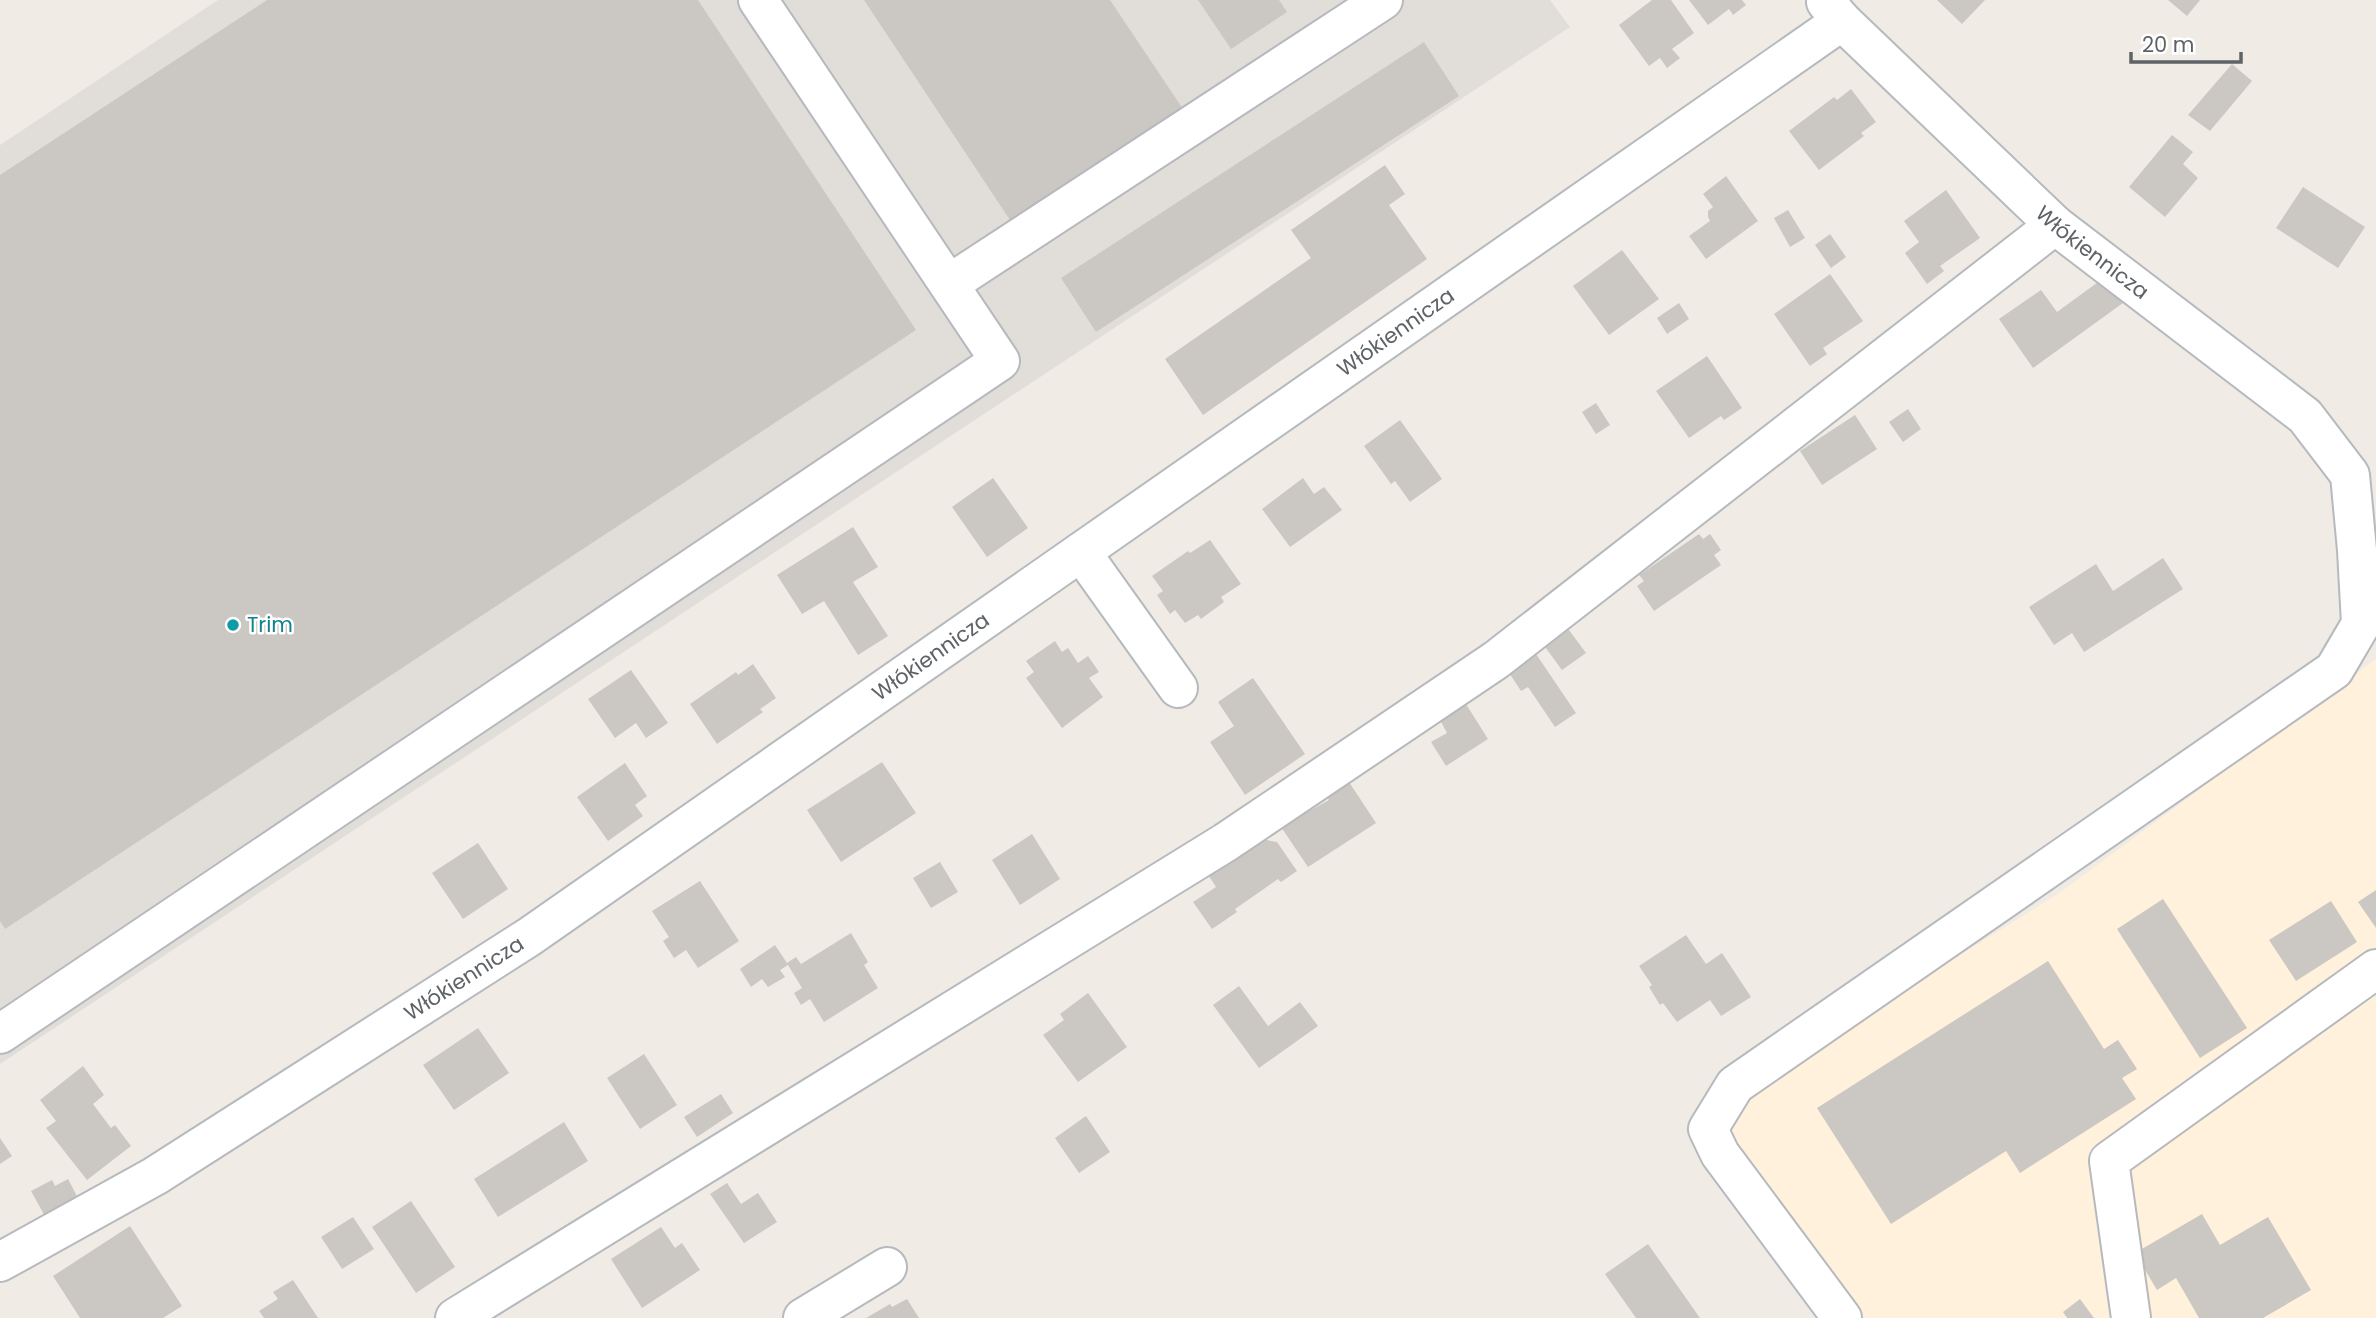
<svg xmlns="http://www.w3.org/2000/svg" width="2376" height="1318" font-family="Poppins,sans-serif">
<rect width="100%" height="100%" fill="#f0ece5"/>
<!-- commercial -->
<path fill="#fff1dc" d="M 2376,659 L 2376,1318 L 1857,1318 L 1724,1139 L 1753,1084 L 2058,894 Z"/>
<!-- industrial -->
<path fill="#e1deda" d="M 218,0 L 1550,0 L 1570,27 L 0,1064 L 0,145 Z"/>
<!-- building -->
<path fill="#cbc7c2" d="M 267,0 L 698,0 L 916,330 L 5,929 L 0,921 L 0,175 Z
M 864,0 L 1110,0 L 1183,109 L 1012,223 Z
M 1198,0 L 1279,0 L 1287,12 L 1231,49 Z
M 1652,0 L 1671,0 L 1694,33 L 1672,49 L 1680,58 L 1667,68 L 1660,58 L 1649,66 L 1619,25 Z
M 1689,0 L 1742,0 L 1746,5 L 1733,15 L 1729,9 L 1708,25 Z
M 1937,0 L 1985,0 L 1962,24 Z
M 2168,0 L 2200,0 L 2187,16 Z
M 1424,42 L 1459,96 L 1096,332 L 1061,278 Z
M 2232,64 L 2252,81 L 2210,131 L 2188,115 Z
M 1851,89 L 1876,122 L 1861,133 L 1864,136 L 1819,170 L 1789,131 L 1834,97 L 1837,100 Z
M 2172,135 L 2193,152 L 2183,164 L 2198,178 L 2165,217 L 2129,187 Z
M 1385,165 L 1405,194 L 1389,205 L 1427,259 L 1203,415 L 1165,359 L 1311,258 L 1291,230 Z
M 1726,176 L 1758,221 L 1706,259 L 1689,236 L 1710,221 L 1708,217 L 1708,211 L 1713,207 L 1703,194 Z
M 2303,187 L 2365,227 L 2338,268 L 2276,228 Z
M 1946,190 L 1980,238 L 1940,266 L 1944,271 L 1927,284 L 1905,253 L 1919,242 L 1904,221 Z
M 1788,210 L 1805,238 L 1790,247 L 1774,218 Z
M 1830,234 L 1846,257 L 1831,268 L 1815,245 Z
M 1622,250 L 1659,299 L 1609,335 L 1573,286 Z
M 1830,274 L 1863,321 L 1823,348 L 1827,354 L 1810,366 L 1774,314 Z
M 2105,277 L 2123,303 L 2033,368 L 1999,319 L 2041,290 L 2057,312 Z
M 1679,303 L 1689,319 L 1667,334 L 1657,318 Z
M 1707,356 L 1742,408 L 1724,420 L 1721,416 L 1689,438 L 1656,391 Z
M 1596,403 L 1610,425 L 1596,434 L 1582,412 Z
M 1908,409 L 1921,429 L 1903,442 L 1889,422 Z
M 1855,415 L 1877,449 L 1822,485 L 1800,451 Z
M 1400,420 L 1442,479 L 1410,502 L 1395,481 L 1391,484 L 1364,446 Z
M 993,478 L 1028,528 L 987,557 L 952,507 Z
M 1303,478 L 1314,494 L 1324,487 L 1342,510 L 1290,547 L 1262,509 Z
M 853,527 L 878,567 L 853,582 L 888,636 L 858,655 L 824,601 L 802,614 L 777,575 Z
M 1699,534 L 1703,539 L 1710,534 L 1721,550 L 1714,555 L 1721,565 L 1654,611 L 1637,586 L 1644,581 L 1639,575 Z
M 1210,540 L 1241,584 L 1221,597 L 1224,602 L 1201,619 L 1198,615 L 1185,623 L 1175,610 L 1170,614 L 1157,595 L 1163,591 L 1152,576 L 1188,551 L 1190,553 Z
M 2163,558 L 2183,589 L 2084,652 L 2072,633 L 2054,645 L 2029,607 L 2096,564 L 2113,591 Z
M 1569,630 L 1586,653 L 1562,670 L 1545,647 Z
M 1055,641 L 1062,652 L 1068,648 L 1078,663 L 1088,656 L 1099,672 L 1089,678 L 1103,697 L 1062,728 L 1026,678 L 1034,672 L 1026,661 Z
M 1534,651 L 1576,713 L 1555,727 L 1528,687 L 1521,691 L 1506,668 Z
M 753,664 L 776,698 L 760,709 L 763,712 L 717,744 L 690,704 L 736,672 L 738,675 Z
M 631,670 L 668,723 L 646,738 L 636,723 L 615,738 L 588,699 Z
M 1253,678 L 1305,754 L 1245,795 L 1210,742 L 1234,726 L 1218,702 Z
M 1466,704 L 1488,739 L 1446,766 L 1431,742 L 1447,733 L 1440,720 Z
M 882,762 L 916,813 L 841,862 L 807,810 Z
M 625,763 L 647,796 L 635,805 L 643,816 L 608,841 L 577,797 Z
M 1349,782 L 1376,823 L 1308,867 L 1281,827 L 1329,800 L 1327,797 Z
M 1032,834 L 1060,879 L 1020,905 L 992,860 Z
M 1260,839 L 1277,842 L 1297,871 L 1281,882 L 1278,879 L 1235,909 L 1237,912 L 1212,929 L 1193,902 L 1216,887 L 1205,870 Z
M 478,843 L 508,889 L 463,919 L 432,873 Z
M 940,862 L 958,892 L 931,908 L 913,878 Z
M 700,881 L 739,941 L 698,968 L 686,950 L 674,958 L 663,941 L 669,937 L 652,911 Z
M 2376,890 L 2376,928 L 2358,902 Z
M 2163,899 L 2247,1028 L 2200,1058 L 2117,929 Z
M 2331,901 L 2357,942 L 2296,981 L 2269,940 Z
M 851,933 L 868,962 L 864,965 L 878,988 L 824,1022 L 810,999 L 801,1005 L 794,993 L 802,988 L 788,965 L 780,970 L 785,977 L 768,987 L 762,979 L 751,987 L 740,969 L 775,945 L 787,963 L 796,957 L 801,964 Z
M 1686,935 L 1706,964 L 1722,953 L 1751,997 L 1721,1016 L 1710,1000 L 1677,1022 L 1663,1003 L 1660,1005 L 1649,987 L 1652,985 L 1639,966 Z
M 2048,961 L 2104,1049 L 2118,1040 L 2137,1069 L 2122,1078 L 2136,1099 L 2020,1173 L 2006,1151 L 1891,1224 L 1817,1108 Z
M 1239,986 L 1268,1026 L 1300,1002 L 1318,1026 L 1259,1068 L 1213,1005 Z
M 1088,993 L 1127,1047 L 1078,1082 L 1043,1035 L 1064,1020 L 1060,1014 Z
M 478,1028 L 509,1073 L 454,1110 L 423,1065 Z
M 644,1054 L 677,1105 L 640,1129 L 607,1078 Z
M 83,1066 L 104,1095 L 93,1104 L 111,1128 L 115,1125 L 131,1146 L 87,1180 L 46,1128 L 56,1121 L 40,1100 Z
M 721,1094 L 733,1113 L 697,1137 L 684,1117 Z
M 1086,1116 L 1110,1152 L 1079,1173 L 1055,1138 Z
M 564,1122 L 588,1161 L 498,1217 L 474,1179 Z
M 0,1138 L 12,1156 L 0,1164 Z
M 68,1179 L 80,1202 L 47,1220 L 31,1191 L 52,1180 L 55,1186 Z
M 727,1183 L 741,1204 L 758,1193 L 777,1222 L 744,1243 L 710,1194 Z
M 411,1201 L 455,1267 L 416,1293 L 372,1227 Z
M 2202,1214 L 2220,1245 L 2268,1217 L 2311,1290 L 2263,1318 L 2199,1318 L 2176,1278 L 2157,1290 L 2135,1253 Z
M 353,1217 L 374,1249 L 342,1269 L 321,1237 Z
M 130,1226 L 182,1306 L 163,1318 L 80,1318 L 53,1276 Z
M 661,1227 L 675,1248 L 682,1243 L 700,1270 L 642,1308 L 611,1259 Z
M 1648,1244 L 1700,1318 L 1636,1318 L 1605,1274 Z
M 293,1280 L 318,1318 L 264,1318 L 259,1311 L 278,1299 L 273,1292 Z
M 907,1299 L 919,1318 L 866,1318 L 890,1304 L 892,1307 Z
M 2080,1299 L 2094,1318 L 2067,1318 L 2063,1312 Z"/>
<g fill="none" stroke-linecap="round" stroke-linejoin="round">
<defs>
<g id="minor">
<path id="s1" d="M 1826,2 L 1842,21 L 2055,225 L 2305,416 L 2350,475 L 2357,550 L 2361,624 L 2334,670 L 1735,1085 L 1708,1129 L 1720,1154 L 1842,1318"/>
<path d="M 949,284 L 1383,0"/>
<path d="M 1081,552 L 1178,688"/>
<path d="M 0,1034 L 1000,361 L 758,0"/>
<path id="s2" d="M 0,1262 L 155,1176 L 529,937 L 1842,21"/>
<path d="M 455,1318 L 1226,842 L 1496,660 L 2055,225"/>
<path d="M 803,1318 L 887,1267"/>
<path d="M 2131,1318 L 2109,1161 L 2376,969"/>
</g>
</defs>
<!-- minor casing -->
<use href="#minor" stroke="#b6b9bd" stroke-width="42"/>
<!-- minor -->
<use href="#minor" stroke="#fff" stroke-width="38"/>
</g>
<!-- markers -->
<circle fill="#0f9aa8" stroke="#fff" stroke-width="2.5" cx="233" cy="625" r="7"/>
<g text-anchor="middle" stroke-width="5" stroke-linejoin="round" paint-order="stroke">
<!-- street labels -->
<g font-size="21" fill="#5d6367" stroke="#fff">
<text dy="7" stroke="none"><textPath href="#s1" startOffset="366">Włókiennicza</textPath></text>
<text dy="7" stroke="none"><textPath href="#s2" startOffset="1678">Włókiennicza</textPath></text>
<text dy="7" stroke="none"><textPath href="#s2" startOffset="1111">Włókiennicza</textPath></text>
<text dy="7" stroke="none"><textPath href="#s2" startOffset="544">Włókiennicza</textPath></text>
</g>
<!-- culture labels -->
<g font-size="21" fill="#0d838f" stroke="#fff" text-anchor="start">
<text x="247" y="632">Trim</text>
</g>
</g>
<!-- scale -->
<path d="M2131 52v10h110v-10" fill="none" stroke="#5d6367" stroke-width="3.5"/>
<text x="2142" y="52" font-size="21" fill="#5d6367" stroke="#ffffff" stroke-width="5" paint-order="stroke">20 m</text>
</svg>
